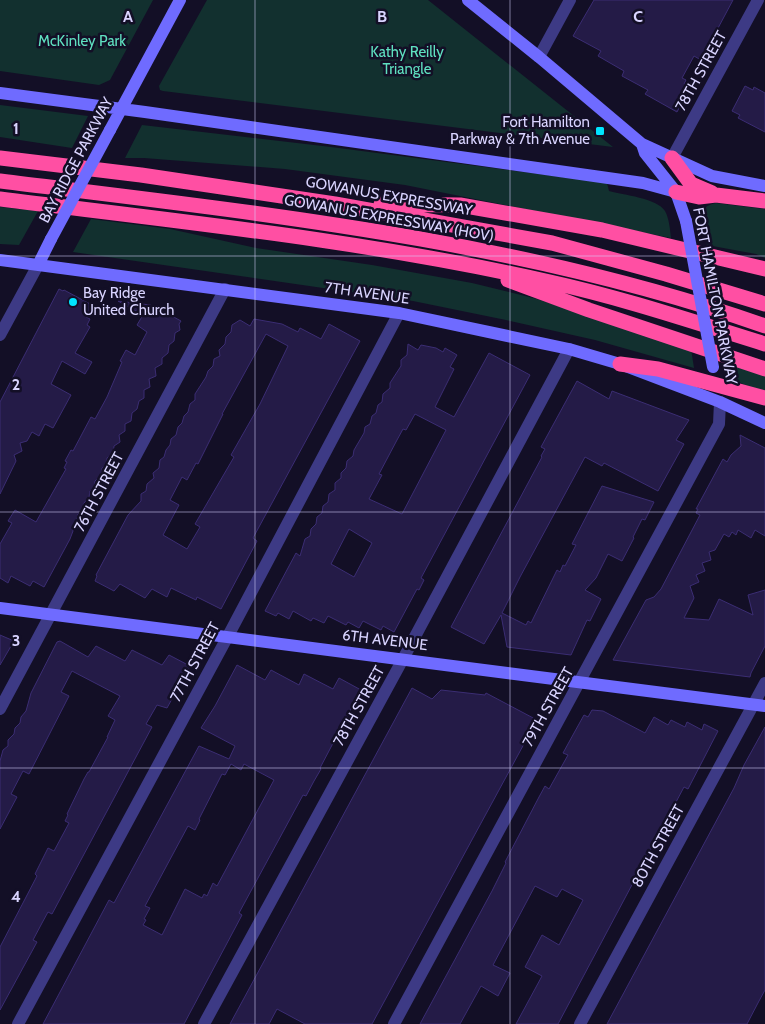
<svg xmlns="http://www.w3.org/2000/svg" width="765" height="1024" font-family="Cabin,sans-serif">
<rect width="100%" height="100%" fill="#130f26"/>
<!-- green -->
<path fill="#12302f" d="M 0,0 L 153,0 L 110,80 L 99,85 L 0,71 Z
M 207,0 L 428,0 L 613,147 L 163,91 L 160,90 L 159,86 Z
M 0,105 L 88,116 L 72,148 L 0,137 Z
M 142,125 L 331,147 L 607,183 L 609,191 C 623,195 657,198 665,211 C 669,218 670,229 671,238 L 405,185 L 285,169 L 144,158 L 125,158 Z
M 716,203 L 765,209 L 765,258 L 756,254 L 707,245 C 706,236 699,214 705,208 C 708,205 712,204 716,203 Z
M 0,207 L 38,211 L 19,245 L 0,244 Z
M 91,219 L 170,229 L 256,248 L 372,265 L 472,283 L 537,299 L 691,349 L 694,368 L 595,340 L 506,320 L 413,301 L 73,252 Z
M 727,362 L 765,375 L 765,391 C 745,384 731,385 727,362 Z"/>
<!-- building -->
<path fill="#241b47" stroke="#3b2d73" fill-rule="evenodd" d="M 594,0 L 733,0 L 701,60 L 694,56 L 682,78 L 686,80 L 684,84 L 690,87 L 677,112 L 645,94 L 648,90 L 622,76 L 624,71 L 598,56 L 601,51 L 573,36 Z
M 745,86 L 753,90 L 754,87 L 765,93 L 765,132 L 738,118 L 740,115 L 732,111 Z
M 59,289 L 63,291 L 64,290 L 92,305 L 86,317 L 90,319 L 87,325 L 90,327 L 75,353 L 92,362 L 85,374 L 62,361 L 51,384 L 71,395 L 53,428 L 45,424 L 39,436 L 32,432 L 27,441 L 20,443 L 22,451 L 14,455 L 16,461 L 0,494 L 0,402 Z
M 118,301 L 150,305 L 159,309 L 181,321 L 179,324 L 180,330 L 175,333 L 174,341 L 169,345 L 168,353 L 162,358 L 162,364 L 155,368 L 156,376 L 149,379 L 150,387 L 144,390 L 144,398 L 139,401 L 137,409 L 132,413 L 131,421 L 125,424 L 125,431 L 119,435 L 120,442 L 114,446 L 113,454 L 107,458 L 107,465 L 102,468 L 101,475 L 95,481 L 94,488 L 90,491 L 89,497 L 84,503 L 83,509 L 78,514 L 77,520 L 73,525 L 73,531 L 70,539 L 44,587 L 33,581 L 30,586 L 11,576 L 8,583 L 0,578 L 0,544 L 12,523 L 8,521 L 15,510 L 36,522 L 66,469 L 64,468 L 67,462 L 65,461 L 71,450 L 73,451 L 91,417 L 95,419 L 107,397 L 122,362 L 120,361 L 126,350 L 135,355 L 147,332 L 137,325 L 143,315 Z
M 254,319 L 282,324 L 298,332 L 300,328 L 321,339 L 329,324 L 360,341 L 253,538 L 257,541 L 221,609 L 197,597 L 196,600 L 171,588 L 167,597 L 152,589 L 145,598 L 120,584 L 114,591 L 95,581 L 97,576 L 96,575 L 128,515 L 141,501 L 141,494 L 146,491 L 147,484 L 154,478 L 153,473 L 159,468 L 160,460 L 164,457 L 166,450 L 170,445 L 171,439 L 176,435 L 178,427 L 182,423 L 184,416 L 188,412 L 190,404 L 195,400 L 195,394 L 206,377 L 208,371 L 213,366 L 214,359 L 220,356 L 219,350 L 225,344 L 226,337 L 231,332 L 232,325 L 240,320 L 250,326 ZM 266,334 L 288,346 L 260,404 L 231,455 L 234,457 L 195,524 L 200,527 L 187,549 L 163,535 L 179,505 L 170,500 L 182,477 L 187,480 L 196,463 L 198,464 L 223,414 L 222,414 Z
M 408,344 L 418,350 L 421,345 L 436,348 L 443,352 L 445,348 L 457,355 L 450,367 L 454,369 L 435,407 L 454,417 L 489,353 L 530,375 L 421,578 L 424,580 L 419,590 L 417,589 L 394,632 L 383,626 L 381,630 L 363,621 L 359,628 L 348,622 L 346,625 L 328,616 L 324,623 L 313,618 L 311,621 L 293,611 L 289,619 L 278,613 L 276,616 L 265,611 L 296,553 L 300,556 L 305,539 L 310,536 L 311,529 L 316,524 L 317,517 L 322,513 L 323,506 L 328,502 L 329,494 L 335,490 L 335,483 L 341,478 L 341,473 L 346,468 L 347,461 L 353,456 L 354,450 L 364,433 L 365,427 L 370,424 L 372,416 L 376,413 L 378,405 L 382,402 L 383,394 L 390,388 L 390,383 L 401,366 L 401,360 L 407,355 ZM 415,414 L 446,430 L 402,514 L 369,499 L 382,475 L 379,474 L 397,440 L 403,429 L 406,430 ZM 349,529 L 372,543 L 354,577 L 331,564 Z
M 577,381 L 609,399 L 612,391 L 689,420 L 676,440 L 684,444 L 658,491 L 604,463 L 602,466 L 585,457 L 520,577 L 502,613 L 526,625 L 528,621 L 531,623 L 557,570 L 560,572 L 563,565 L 565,566 L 576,545 L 572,544 L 602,486 L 654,502 L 645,520 L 642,519 L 633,537 L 634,538 L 622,561 L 608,554 L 596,578 L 585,590 L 601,599 L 590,621 L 587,620 L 571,655 L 507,647 L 501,615 L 484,644 L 451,627 L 542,457 L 541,456 L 545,449 L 541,447 Z
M 740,435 L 765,448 L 765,536 L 755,530 L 751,538 L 738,530 L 736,535 L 732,532 L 729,537 L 724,534 L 715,550 L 709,552 L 711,560 L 702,563 L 705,571 L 696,575 L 699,582 L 690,586 L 694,598 L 684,618 L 709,620 L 719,599 L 753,615 L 748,595 L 765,590 L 765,646 L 751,673 L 750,677 L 613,660 L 646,600 L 654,597 L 661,589 L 700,515 L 696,513 L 698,509 L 696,509 L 723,459 L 727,462 L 731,455 L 741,446 Z
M 0,635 L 14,641 L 0,665 Z
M 60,641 L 88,657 L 96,646 L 125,661 L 132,650 L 162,665 L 169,655 L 190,666 L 167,708 L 157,705 L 146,724 L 152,727 L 52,914 L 48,912 L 42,923 L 33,940 L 37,942 L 0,1010 L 0,947 L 37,876 L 35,874 L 48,848 L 54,851 L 69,823 L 65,821 L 68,815 L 67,814 L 84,779 L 88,772 L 89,772 L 108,737 L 107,737 L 115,720 L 108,716 L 120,696 L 72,671 L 61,692 L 69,696 L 29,774 L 23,771 L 11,794 L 17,797 L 0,829 L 0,761 L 3,750 L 8,746 L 8,740 L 14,734 L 15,728 L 20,723 L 21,717 L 26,711 L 31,693 L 57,642 Z
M 237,665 L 265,680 L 271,670 L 299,685 L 304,674 L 333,689 L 339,678 L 361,690 L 320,768 L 321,769 L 314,781 L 306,796 L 303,795 L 252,889 L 239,913 L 242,915 L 184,1024 L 43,1024 L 109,900 L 114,903 L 199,746 L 229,759 L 235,746 L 201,728 L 215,706 ZM 231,764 L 241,770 L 244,764 L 274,780 L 217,886 L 213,883 L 207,896 L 204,894 L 202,898 L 185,889 L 162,935 L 143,925 L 146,920 L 144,919 L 150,908 L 145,906 L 188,826 L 195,830 L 200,820 L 199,819 L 222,774 L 225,775 Z
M 412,688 L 432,699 L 441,690 L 485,695 L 486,693 L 537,720 L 372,1024 L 305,1024 L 277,1009 L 269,1024 L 230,1024 Z
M 592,710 L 603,711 L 645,733 L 654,717 L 668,725 L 671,720 L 685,727 L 687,722 L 702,730 L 704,724 L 718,731 L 688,789 L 684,787 L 558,1024 L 516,1024 L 542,976 L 525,967 L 542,935 L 559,945 L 583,900 L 562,889 L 557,897 L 535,886 L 493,965 L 510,973 L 498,996 L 481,986 L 460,1024 L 420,1024 L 492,891 L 506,863 L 505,862 L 539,797 L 545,786 L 549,789 L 568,755 L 563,753 L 574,733 L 584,715 L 588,717 Z
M 765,727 L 765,990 L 759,1001 L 747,1024 L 607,1024 L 734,788 L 744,765 Z"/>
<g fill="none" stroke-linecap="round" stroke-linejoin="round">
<!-- street -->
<path stroke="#3d3a85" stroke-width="12" d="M 539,57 L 570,0
M 672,158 L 758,0
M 0,335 L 38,265
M 0,709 L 225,289
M 18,1024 L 228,636 L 399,313
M 204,1024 L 403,659 L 569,349
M 394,1024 L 719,424 L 720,402
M 580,1024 L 765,683"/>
<!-- secondary -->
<path stroke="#6f6bff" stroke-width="12" d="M 468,0 L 539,57 L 642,144 L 645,153 L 676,192 L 686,221
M 0,93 L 145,112 L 643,183 L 676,192
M 110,130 L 180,0
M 642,144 L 712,176 L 765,186
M 0,260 L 399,313 L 569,349 L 620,364 L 720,402 L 765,423
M 38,265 L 51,239
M 0,608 L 765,706"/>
<!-- highway -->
<path stroke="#ff4fa3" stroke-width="15" d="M 0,158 L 141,175 L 335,204 L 552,243 L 666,274 L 765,304
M 672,158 L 691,184 L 712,193
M 0,181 C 257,213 520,240 765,326
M 676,192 L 699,197 L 716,195 L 765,201
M 0,199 C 184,222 369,241 550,282 C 623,298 694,322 765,344
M 381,204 L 460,205 L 602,230 L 765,269
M 508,280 L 589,310 L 765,369
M 620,364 L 658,369 L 765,398"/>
<!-- secondary-bridge -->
<path stroke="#6f6bff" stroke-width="12" d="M 686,221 L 713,367
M 51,239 L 110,130"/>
</g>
<!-- grid -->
<path fill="none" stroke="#d9d4ff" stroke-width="1" stroke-opacity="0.55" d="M 255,0 L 255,1024M 510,0 L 510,1024M 0,256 L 765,256M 0,512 L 765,512M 0,768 L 765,768"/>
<!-- markers -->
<g fill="#00e5ff" stroke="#130f26" stroke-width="2">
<rect x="595" y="126" width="10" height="10" rx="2.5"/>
<circle cx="73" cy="302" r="5"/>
</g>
<g text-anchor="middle" stroke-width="5" stroke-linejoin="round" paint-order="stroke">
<!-- park labels -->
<g font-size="15" fill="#5fe0c0" stroke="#130f26">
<text x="82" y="46">McKinley Park</text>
<text x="407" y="57">Kathy Reilly<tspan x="407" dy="17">Triangle</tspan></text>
</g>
<!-- street labels -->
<g font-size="15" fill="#d9d4ff" stroke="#130f26">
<text transform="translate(701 71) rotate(-61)" y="5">78TH STREET</text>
<text transform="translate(76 160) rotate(-62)" y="5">BAY RIDGE PARKWAY</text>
<text transform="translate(389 196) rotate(10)" y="5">GOWANUS EXPRESSWAY</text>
<text transform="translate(389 218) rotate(10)" y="5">GOWANUS EXPRESSWAY (HOV)</text>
<text transform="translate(367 293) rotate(8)" y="5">7TH AVENUE</text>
<text transform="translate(715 296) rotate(79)" y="5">FORT HAMILTON PARKWAY</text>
<text transform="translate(99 492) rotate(-62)" y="5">76TH STREET</text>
<text transform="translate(385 640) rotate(7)" y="5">6TH AVENUE</text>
<text transform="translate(195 662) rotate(-62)" y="5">77TH STREET</text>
<text transform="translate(359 706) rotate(-61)" y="5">78TH STREET</text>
<text transform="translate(548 707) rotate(-61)" y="5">79TH STREET</text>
<text transform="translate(658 846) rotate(-61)" y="5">80TH STREET</text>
</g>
<!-- poi labels -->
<g font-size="15" fill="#d9d4ff" stroke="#130f26" text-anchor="end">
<text x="590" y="127">Fort Hamilton<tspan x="590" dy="17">Parkway &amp; 7th Avenue</tspan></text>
<text x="83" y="298" text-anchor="start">Bay Ridge<tspan x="83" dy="17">United Church</tspan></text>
</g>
</g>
<g font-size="16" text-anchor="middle" font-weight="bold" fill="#d9d4ff" stroke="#130f26" stroke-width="5" stroke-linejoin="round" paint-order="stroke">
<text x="128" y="22">A</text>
<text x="382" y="22">B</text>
<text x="638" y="22">C</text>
<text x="16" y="134">1</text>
<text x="16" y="390">2</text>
<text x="16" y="646">3</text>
<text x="16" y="902">4</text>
</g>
</svg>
